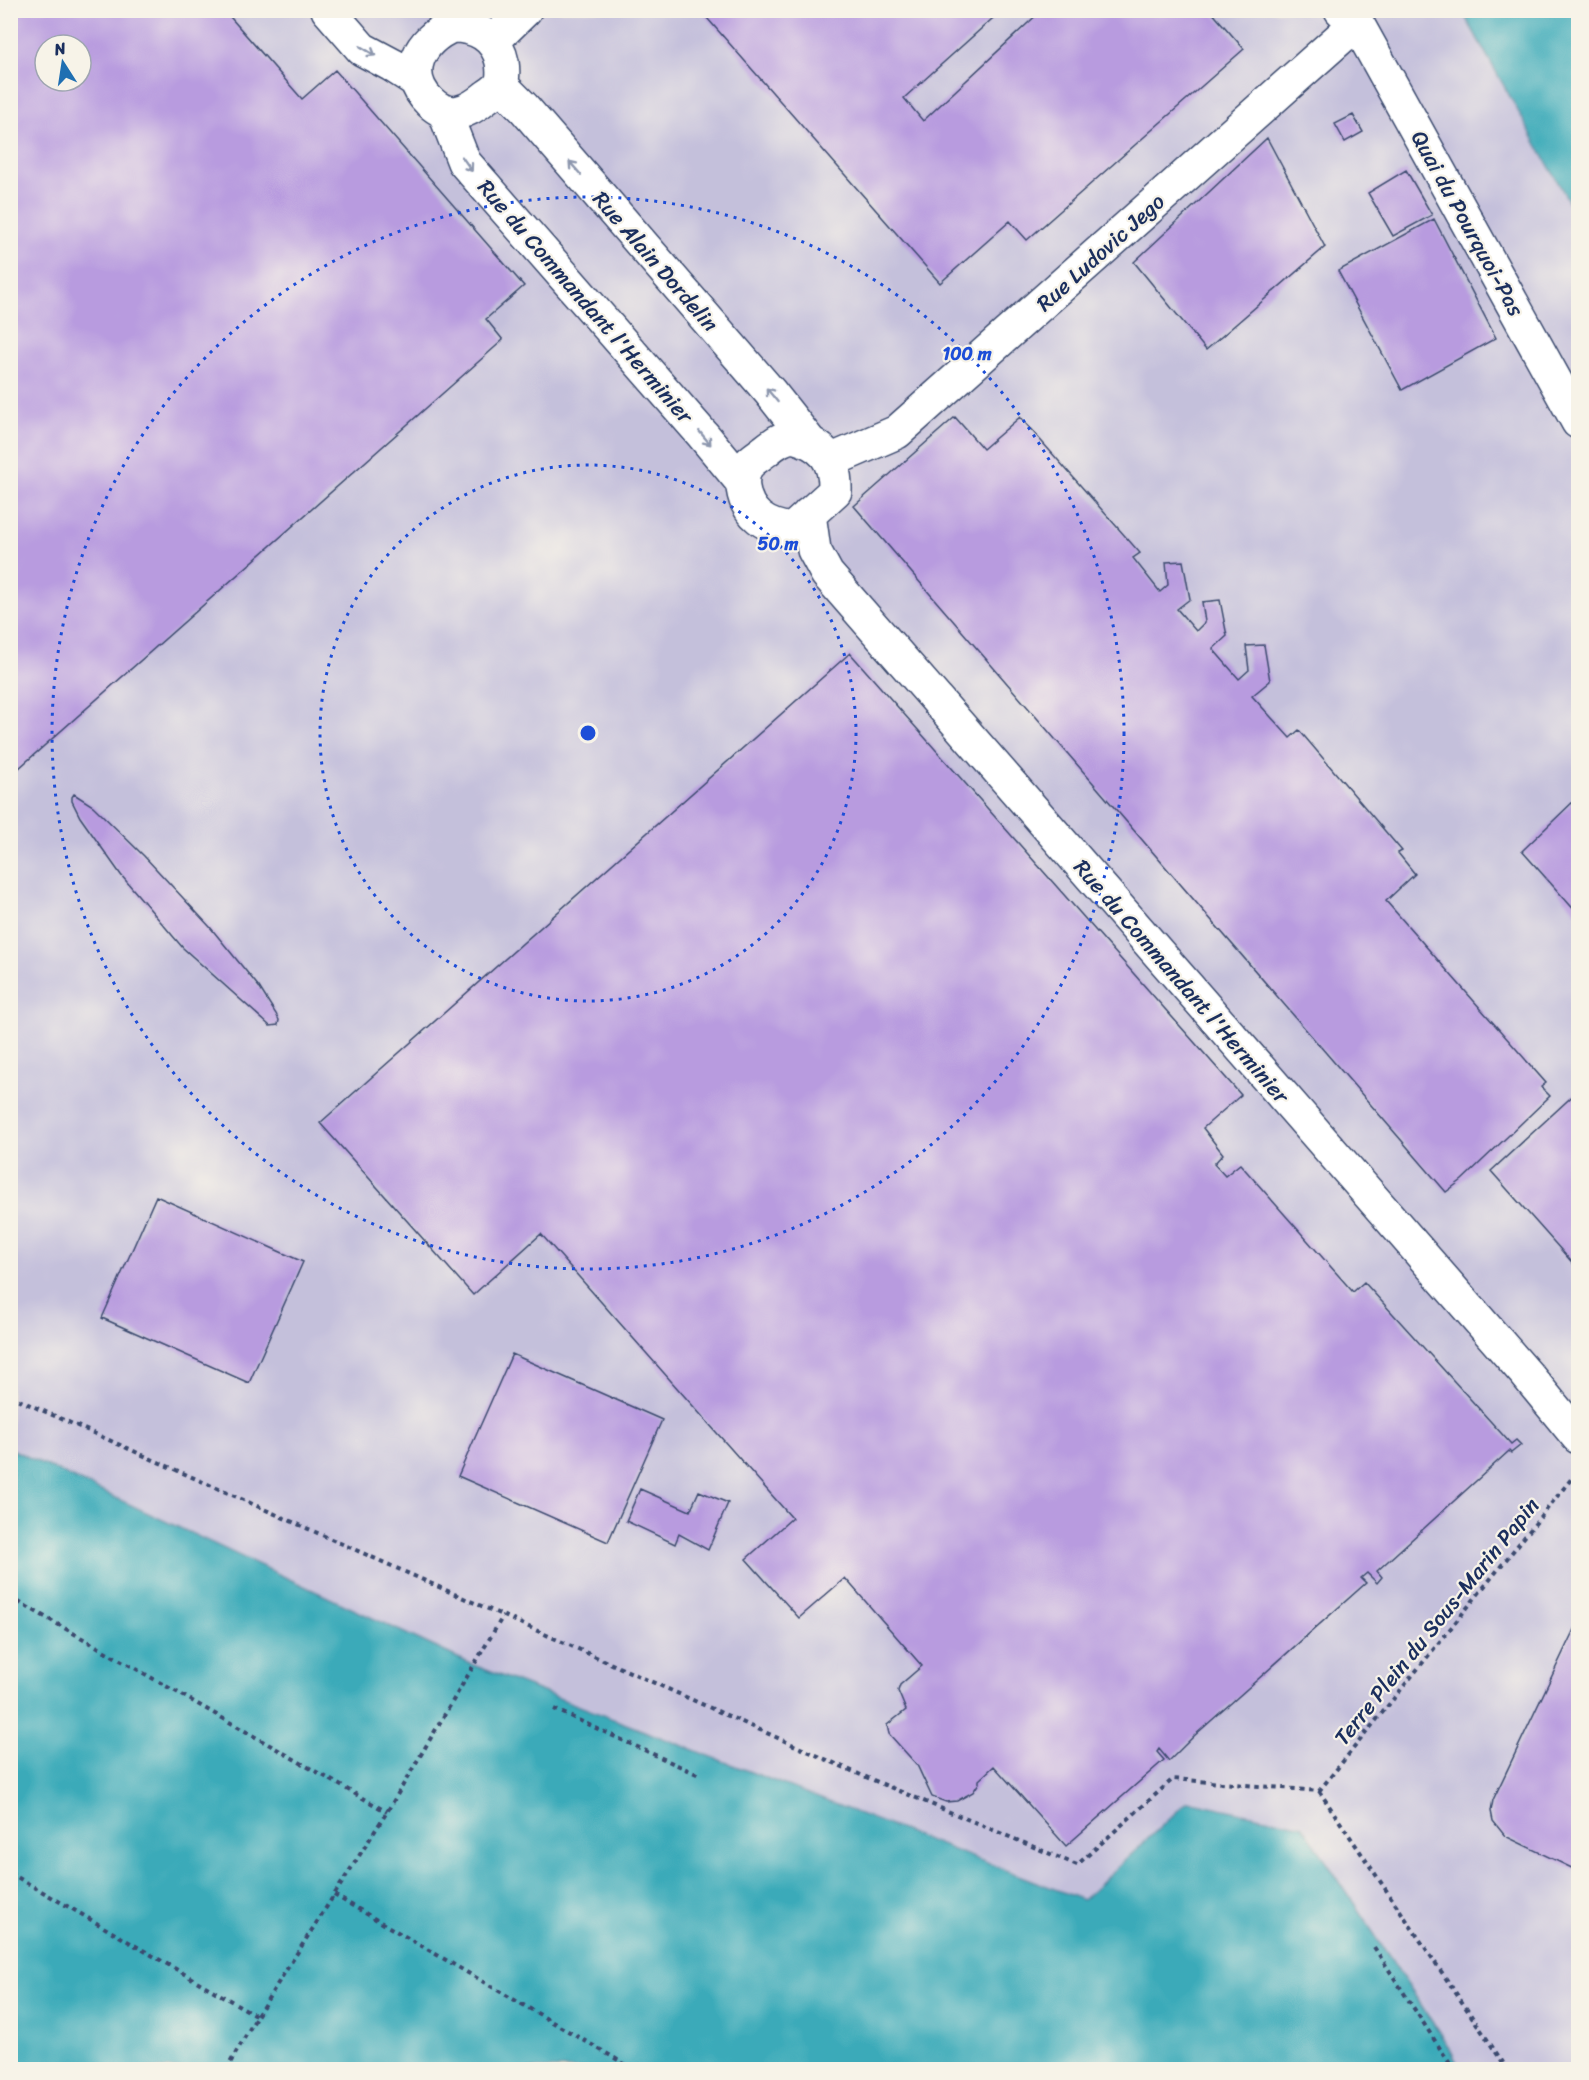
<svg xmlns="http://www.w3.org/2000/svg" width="1589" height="2080" font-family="Sriracha,sans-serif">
<rect width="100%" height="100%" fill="#f7f3e8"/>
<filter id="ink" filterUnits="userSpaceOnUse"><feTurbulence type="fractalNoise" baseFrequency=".0167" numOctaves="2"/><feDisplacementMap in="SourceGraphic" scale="12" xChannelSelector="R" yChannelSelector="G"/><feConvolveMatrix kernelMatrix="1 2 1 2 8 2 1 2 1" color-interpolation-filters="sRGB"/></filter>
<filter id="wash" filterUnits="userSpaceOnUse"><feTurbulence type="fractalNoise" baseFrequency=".008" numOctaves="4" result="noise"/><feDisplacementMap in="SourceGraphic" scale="24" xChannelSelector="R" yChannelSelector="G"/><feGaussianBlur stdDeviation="1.35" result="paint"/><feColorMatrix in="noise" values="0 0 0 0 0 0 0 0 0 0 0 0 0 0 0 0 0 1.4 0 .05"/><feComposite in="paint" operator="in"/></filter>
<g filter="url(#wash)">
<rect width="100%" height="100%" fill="#eee6ca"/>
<!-- industrial -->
<path fill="#c4c0db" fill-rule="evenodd" d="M 11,11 L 1462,11 L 1578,218 L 1578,2069 L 1460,2069 L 1450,2049 L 1188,1801 L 1083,1901 L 473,1665 L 11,1449 ZM 45,45 L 81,45 L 81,81 L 45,81 Z"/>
<!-- water -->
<path fill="#3baab9" stroke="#2b6c8c" stroke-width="1.5" d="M 1462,11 L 1578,11 L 1578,218 Z
M 11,1449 L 473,1665 L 1083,1900 L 1188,1801 L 1303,1826 L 1450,2049 L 1460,2069 L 11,2069 Z"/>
<g id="blocks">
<!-- building -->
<path fill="#b89bdf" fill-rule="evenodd" d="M 10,10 L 224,10 L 302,99 L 335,70 L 524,286 L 486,319 L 503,340 L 10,776 ZM 45,45 L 81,45 L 81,81 L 45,81 Z
M 700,10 L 1002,10 L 904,98 L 923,121 L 1042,10 L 1210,10 L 1244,49 L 1027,240 L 1010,221 L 940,283 Z
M 1353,115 L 1363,132 L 1345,142 L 1335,124 Z
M 1267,138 L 1325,247 L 1206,350 L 1134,262 Z
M 1406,170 L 1432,215 L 1393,236 L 1368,193 Z
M 1434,219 L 1496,338 L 1402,390 L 1338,271 Z
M 955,417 L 983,449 L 1020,417 L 1140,553 L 1133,558 L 1160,592 L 1168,585 L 1166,562 L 1183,561 L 1190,599 L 1177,609 L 1196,631 L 1205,622 L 1202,602 L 1220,600 L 1227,636 L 1213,649 L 1239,679 L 1249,670 L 1246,646 L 1264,645 L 1270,681 L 1252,696 L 1290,738 L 1299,730 L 1402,851 L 1398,853 L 1415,874 L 1386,901 L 1546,1083 L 1541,1087 L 1550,1096 L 1462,1180 L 1446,1192 L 854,506 Z
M 850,653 L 1241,1095 L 1203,1128 L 1223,1154 L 1214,1164 L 1225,1176 L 1240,1164 L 1353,1292 L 1364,1282 L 1511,1444 L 1516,1440 L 1521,1445 L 1511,1453 L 1509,1451 L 1377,1571 L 1382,1577 L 1377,1583 L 1367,1573 L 1361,1578 L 1366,1583 L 1194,1736 L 1169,1761 L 1159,1749 L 1157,1752 L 1164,1760 L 1066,1846 L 994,1766 L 979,1780 L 979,1783 L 973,1792 L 957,1801 L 946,1802 L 932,1797 L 917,1765 L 889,1734 L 887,1725 L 906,1710 L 898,1691 L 900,1685 L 922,1666 L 845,1578 L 799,1618 L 746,1559 L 792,1518 L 541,1234 L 473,1295 L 320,1123 Z
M 74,794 L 93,806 L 144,856 L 210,927 L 259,987 L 276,1014 L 279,1020 L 278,1025 L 270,1026 L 183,948 L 121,875 L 80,817 L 72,801 L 72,797 Z
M 1578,797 L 1578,914 L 1522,851 Z
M 1578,1091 L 1578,1269 L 1491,1171 Z
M 156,1196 L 303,1262 L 249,1383 L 102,1318 Z
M 512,1354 L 662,1420 L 608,1542 L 458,1476 Z
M 640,1489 L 690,1511 L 699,1491 L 728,1503 L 708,1550 L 679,1534 L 675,1544 L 626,1521 Z
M 1578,1621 L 1578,1871 L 1505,1836 L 1493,1821 L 1491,1811 L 1493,1800 Z"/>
</g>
</g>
<g filter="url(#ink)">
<use href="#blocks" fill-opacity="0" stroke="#3b4a6e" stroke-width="1.5"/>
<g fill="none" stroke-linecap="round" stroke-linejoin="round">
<defs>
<path id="street" d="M 328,10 L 362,49 L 392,65 L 417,81
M 1341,10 L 1357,23 L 1578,422
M 452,26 C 476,26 497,37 502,62 C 503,69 504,79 500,85 C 498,89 490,94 486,97 C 468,112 450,121 430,102 C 401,74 420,39 452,26 Z
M 493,41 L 525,10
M 501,85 L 524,108 L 770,392 L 808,440
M 444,111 L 464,162 L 703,435 L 742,482
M 793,436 C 824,445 836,460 835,491 L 792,530 C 766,527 747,515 743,488 C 742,482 743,471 747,466 C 751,460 760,455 765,451 C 775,443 781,438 793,436 Z
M 830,461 L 897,432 L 1357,23
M 809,514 L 814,550 L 827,574 L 1527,1375 L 1578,1437"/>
</defs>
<!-- street casing -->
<use href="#street" stroke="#3b4a6e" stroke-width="36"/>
<!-- path -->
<path stroke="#3b4a6e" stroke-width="4" stroke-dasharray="4.5 4.5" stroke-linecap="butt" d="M 10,1396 L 861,1775 L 1077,1865 L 1173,1779 L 1319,1791
M 10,1597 L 387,1812
M 554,1709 L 699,1775
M 1319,1791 L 1577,1472
M 1319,1791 L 1508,2070
M 10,1873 L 257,2016
M 334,1895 L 635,2070
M 1374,1947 L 1454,2070
M 226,2070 L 257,2016 L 387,1812 L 503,1616"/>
<!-- street -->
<use href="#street" stroke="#fff" stroke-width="33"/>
</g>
<!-- one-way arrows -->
<defs><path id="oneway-shaft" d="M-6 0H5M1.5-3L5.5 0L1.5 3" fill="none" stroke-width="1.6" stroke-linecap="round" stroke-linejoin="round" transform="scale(1.5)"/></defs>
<g stroke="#8d97ae">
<use href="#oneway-shaft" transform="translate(368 51) rotate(31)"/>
<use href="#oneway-shaft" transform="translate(467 164) rotate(55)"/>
<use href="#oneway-shaft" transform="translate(575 168) rotate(-131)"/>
<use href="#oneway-shaft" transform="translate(772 395) rotate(-129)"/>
<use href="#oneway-shaft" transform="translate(705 438) rotate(50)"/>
</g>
</g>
<!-- distance rings -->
<g fill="none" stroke="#1d4ed8" stroke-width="3" stroke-dasharray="3 6">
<circle cx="588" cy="733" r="268"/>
<circle cx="588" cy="733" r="536"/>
</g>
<g text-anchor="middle" stroke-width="4.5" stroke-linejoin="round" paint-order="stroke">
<!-- street labels -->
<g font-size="22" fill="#1b2f5e" stroke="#f7f3e8">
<text transform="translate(1468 223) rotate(61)" y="8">Quai du Pourquoi-Pas</text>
<text transform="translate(1100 252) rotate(-42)" y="8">Rue Ludovic Jego</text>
<text transform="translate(656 261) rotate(49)" y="8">Rue Alain Dordelin</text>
<text transform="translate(586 301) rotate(49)" y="8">Rue du Commandant l'Herminier</text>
<text transform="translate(1182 981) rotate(49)" y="8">Rue du Commandant l'Herminier</text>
<text transform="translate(1436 1621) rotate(-51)" y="8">Terre Plein du Sous-Marin Papin</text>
</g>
</g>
<circle cx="588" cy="733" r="9" fill="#1d4ed8" stroke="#f7f3e8" stroke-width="3"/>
<g font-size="18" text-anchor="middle" font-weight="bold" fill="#1d4ed8" stroke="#f7f3e8" stroke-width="4.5" stroke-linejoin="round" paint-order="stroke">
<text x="967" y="360">100 m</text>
<text x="778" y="550">50 m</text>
</g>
<!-- margin -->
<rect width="1589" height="2080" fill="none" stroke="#f7f3e8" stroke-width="36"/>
<!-- north arrow -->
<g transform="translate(63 63) rotate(348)"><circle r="28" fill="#f7f3e8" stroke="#9fa5b1" stroke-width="1.5"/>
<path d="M0-4.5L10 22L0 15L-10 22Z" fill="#1f6fb2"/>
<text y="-9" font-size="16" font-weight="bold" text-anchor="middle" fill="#1b2f5e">N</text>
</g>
</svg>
